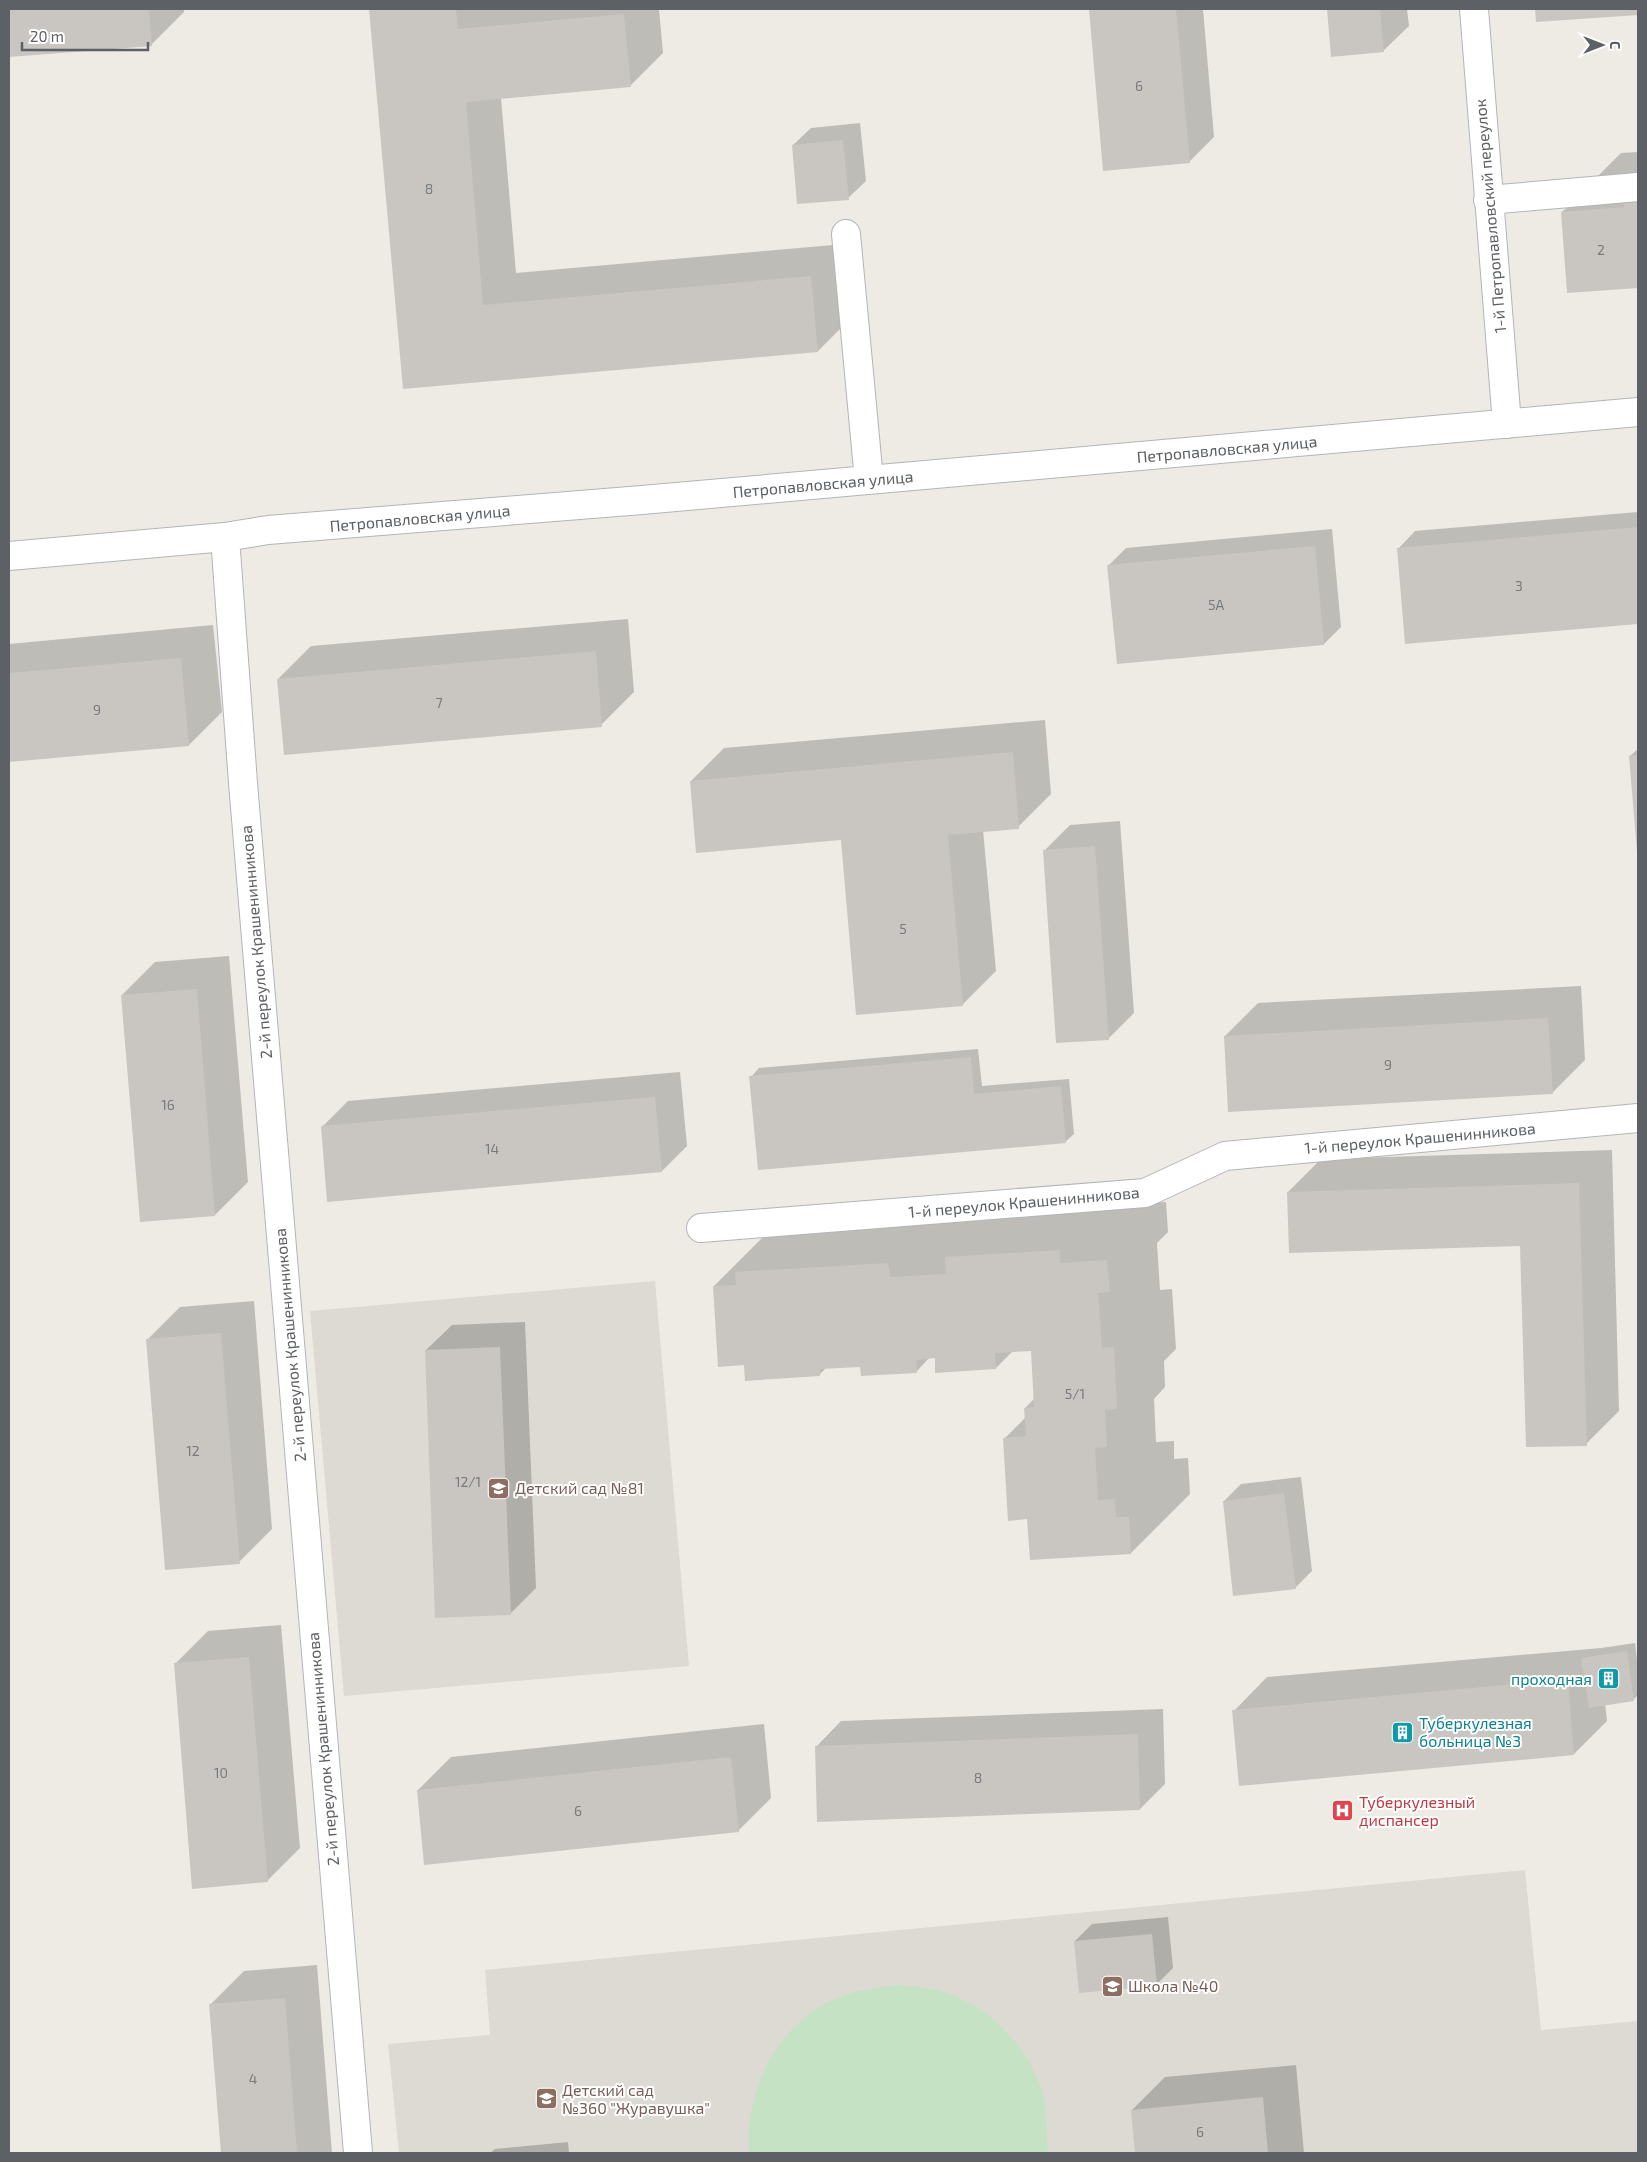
<svg xmlns="http://www.w3.org/2000/svg" width="1647" height="2162" font-family="'Exo 2',sans-serif">
<rect width="100%" height="100%" fill="#eeebe5"/>
<!-- education -->
<path fill="#dddad3" d="M 655,1281 L 689,1666 L 344,1696 L 310,1311 Z
M 1525,1870 L 1541,2030 L 1638,2021 L 1638,2153 L 399,2153 L 388,2044 L 490,2035 L 485,1970 Z"/>
<!-- green -->
<path fill="#c5e2c4" d="M 902,1985 C 912,1987 923,1987 933,1989 C 983,2000 1028,2043 1042,2092 C 1048,2111 1046,2134 1048,2153 L 749,2153 C 744,2088 779,2020 842,1996 C 862,1989 882,1987 902,1985 Z"/>
<!-- shadow -->
<path fill="#0003" d="M 9,9 L 184,9 L 184,12 L 151,45 L 9,56 Z
M 370,9 L 659,9 L 663,53 L 630,86 L 501,98 L 516,273 L 844,244 L 851,318 L 818,351 L 404,388 Z
M 1090,9 L 1203,9 L 1214,137 L 1189,162 L 1104,170 Z
M 1328,9 L 1407,9 L 1409,26 L 1383,51 L 1332,55 Z
M 1536,9 L 1638,9 L 1638,13 L 1537,21 Z
M 860,123 L 866,181 L 848,198 L 793,145 L 811,128 Z
M 1638,152 L 1638,286 L 1568,292 L 1562,212 L 1621,153 Z
M 1638,512 L 1638,622 L 1406,643 L 1398,549 L 1415,531 Z
M 1332,529 L 1341,627 L 1324,644 L 1109,565 L 1126,548 Z
M 628,619 L 634,692 L 601,725 L 278,679 L 311,646 Z
M 213,625 L 222,712 L 189,745 L 9,761 L 9,644 Z
M 1045,720 L 1051,794 L 1018,827 L 983,830 L 996,971 L 963,1004 L 857,1013 L 842,839 L 691,781 L 724,748 Z
M 1638,749 L 1638,854 L 1630,756 Z
M 1120,821 L 1134,1013 L 1108,1039 L 1044,851 L 1070,825 Z
M 229,956 L 248,1182 L 215,1215 L 122,995 L 155,962 Z
M 1581,986 L 1585,1060 L 1552,1093 L 1225,1036 L 1258,1003 Z
M 978,1049 L 982,1086 L 1069,1079 L 1074,1134 L 1065,1142 L 751,1077 L 759,1068 Z
M 680,1072 L 687,1146 L 662,1171 L 322,1127 L 348,1101 Z
M 1612,1150 L 1619,1411 L 1586,1444 L 1521,1244 L 1288,1192 L 1321,1159 Z
M 1166,1202 L 1168,1232 L 1157,1243 L 1160,1290 L 1172,1289 L 1176,1349 L 1164,1361 L 1165,1387 L 1154,1399 L 1156,1442 L 1174,1441 L 1174,1459 L 1188,1458 L 1190,1494 L 1131,1553 L 1029,1518 L 1005,1438 L 1026,1417 L 1025,1408 L 1035,1398 L 1032,1350 L 1013,1351 L 996,1368 L 937,1371 L 936,1357 L 930,1357 L 917,1371 L 861,1366 L 826,1368 L 819,1375 L 745,1364 L 714,1286 L 773,1227 Z
M 254,1301 L 272,1529 L 239,1562 L 147,1340 L 180,1307 Z
M 525,1322 L 536,1588 L 510,1614 L 426,1350 L 452,1325 Z
M 1301,1477 L 1312,1571 L 1295,1588 L 1224,1501 L 1241,1484 Z
M 281,1625 L 300,1848 L 267,1881 L 175,1664 L 208,1631 Z
M 1635,1643 L 1638,1667 L 1638,1695 L 1633,1700 L 1605,1704 L 1607,1721 L 1574,1754 L 1234,1711 L 1267,1677 L 1601,1648 Z
M 1163,1709 L 1165,1784 L 1140,1809 L 816,1747 L 841,1721 Z
M 764,1724 L 771,1798 L 738,1831 L 418,1790 L 451,1757 Z
M 1168,1917 L 1173,1968 L 1156,1985 L 1075,1941 L 1092,1924 Z
M 317,1965 L 332,2153 L 223,2153 L 211,2004 L 244,1971 Z
M 1296,2065 L 1304,2153 L 1136,2153 L 1132,2110 L 1165,2077 Z
M 568,2142 L 569,2153 L 490,2153 L 495,2149 Z"/>
<!-- building -->
<path fill="#c9c6c2" d="M 9,9 L 149,9 L 152,46 L 9,57 Z
M 369,9 L 456,9 L 458,29 L 624,14 L 631,87 L 466,102 L 483,305 L 811,276 L 818,352 L 403,389 Z
M 1089,9 L 1176,9 L 1190,163 L 1103,171 Z
M 1327,9 L 1380,9 L 1384,52 L 1331,57 Z
M 1535,9 L 1638,9 L 1638,15 L 1536,22 Z
M 843,140 L 849,200 L 797,204 L 792,145 Z
M 1638,200 L 1638,288 L 1567,293 L 1561,212 L 1624,207 L 1623,201 Z
M 1638,527 L 1638,624 L 1405,644 L 1397,548 Z
M 1315,546 L 1324,645 L 1117,664 L 1107,565 Z
M 596,651 L 602,727 L 284,755 L 277,679 Z
M 181,658 L 189,746 L 9,762 L 9,673 Z
M 1013,752 L 1019,829 L 948,835 L 963,1006 L 856,1015 L 841,840 L 696,853 L 690,781 Z
M 1638,755 L 1638,852 L 1637,852 L 1629,756 Z
M 1095,846 L 1109,1040 L 1056,1043 L 1043,850 Z
M 197,989 L 215,1216 L 140,1222 L 121,995 Z
M 1548,1018 L 1553,1094 L 1228,1112 L 1224,1036 Z
M 971,1057 L 974,1094 L 1061,1086 L 1066,1143 L 758,1170 L 749,1076 Z
M 655,1097 L 662,1172 L 327,1202 L 321,1126 Z
M 1579,1183 L 1587,1446 L 1526,1447 L 1520,1246 L 1289,1253 L 1287,1192 Z
M 1060,1250 L 1060,1263 L 1107,1260 L 1110,1292 L 1098,1293 L 1102,1348 L 1114,1347 L 1117,1409 L 1105,1410 L 1107,1447 L 1095,1448 L 1098,1500 L 1115,1499 L 1116,1517 L 1129,1517 L 1131,1554 L 1030,1560 L 1027,1519 L 1008,1521 L 1003,1438 L 1026,1436 L 1024,1408 L 1034,1407 L 1031,1351 L 995,1353 L 996,1369 L 935,1373 L 935,1358 L 916,1360 L 917,1373 L 861,1376 L 860,1367 L 820,1369 L 820,1376 L 745,1381 L 744,1365 L 718,1367 L 713,1286 L 736,1285 L 735,1272 L 888,1263 L 890,1277 L 946,1274 L 945,1257 Z
M 221,1333 L 240,1564 L 165,1570 L 146,1339 Z
M 500,1347 L 511,1615 L 435,1618 L 425,1350 Z
M 1284,1493 L 1296,1589 L 1233,1596 L 1223,1501 Z
M 1627,1651 L 1634,1701 L 1589,1708 L 1581,1658 Z
M 249,1657 L 268,1882 L 192,1889 L 174,1663 Z
M 1568,1679 L 1574,1755 L 1239,1786 L 1232,1710 Z
M 1138,1734 L 1140,1810 L 817,1822 L 815,1746 Z
M 731,1757 L 739,1832 L 424,1865 L 417,1790 Z
M 1152,1934 L 1157,1986 L 1079,1993 L 1074,1941 Z
M 285,1998 L 297,2153 L 221,2153 L 209,2004 Z
M 1263,2097 L 1268,2153 L 1135,2153 L 1131,2110 Z"/>
<g fill="none" stroke-linecap="round" stroke-linejoin="round">
<defs>
<path id="minor" d="M 1474,9 L 1507,424
M 1488,200 L 1638,187
M 846,234 L 869,480
M 225,537 L 243,783 L 358,2153
M 9,556 L 225,537 L 268,530 L 642,500 L 1638,412
M 701,1228 L 1145,1193 L 1225,1156 L 1638,1118"/>
</defs>
<!-- minor casing -->
<use href="#minor" stroke="#b2b5b8" stroke-width="30"/>
<!-- minor -->
<use href="#minor" stroke="#fff" stroke-width="28"/>
</g>
<!-- icons -->
<defs>
<symbol id="school-square" viewBox="-11 -11 22 22"><rect x="-9" y="-9" width="18" height="18" rx="4" fill="#8d6e63" stroke="#fff"/><path d="M0-5L7-2L0 1L-7-2ZM-4 1L0 2.5L4 1V4Q0 6-4 4Z" fill="#fff"/></symbol>
<symbol id="building-square" viewBox="-11 -11 22 22"><rect x="-9" y="-9" width="18" height="18" rx="4" fill="#0f9aa8" stroke="#fff"/><path d="M-4-6H4V6H1V3H-1V6H-4ZM-2.5-4.3h1.7v1.8h-1.7ZM.8-4.3h1.7v1.8H.8ZM-2.5-1h1.7V.8h-1.7ZM.8-1h1.7V.8H.8Z" fill="#fff"/></symbol>
<symbol id="hospital-square" viewBox="-11 -11 22 22"><rect x="-9" y="-9" width="18" height="18" rx="4" fill="#e0444e" stroke="#fff"/><path d="M-5-5h3v3.5h4V-5h3V5h-3V1.5h-4V5h-3Z" fill="#fff"/></symbol>
</defs>
<g fill-rule="evenodd">
<use href="#school-square" x="486" y="1476" width="25" height="25"/>
<use href="#building-square" x="1596" y="1666" width="25" height="25"/>
<use href="#building-square" x="1390" y="1720" width="25" height="25"/>
<use href="#hospital-square" x="1330" y="1798" width="25" height="25"/>
<use href="#school-square" x="1100" y="1974" width="25" height="25"/>
<use href="#school-square" x="534" y="2086" width="25" height="25"/>
</g>
<g text-anchor="middle" stroke-width="4" stroke-linejoin="round" paint-order="stroke">
<!-- number labels -->
<g font-size="14" fill="#787a7c">
<text x="1139" y="91">6</text>
<text x="429" y="194">8</text>
<text x="1601" y="255">2</text>
<text x="1519" y="591">3</text>
<text x="1216" y="610">5А</text>
<text x="439" y="708">7</text>
<text x="97" y="715">9</text>
<text x="903" y="934">5</text>
<text x="1388" y="1070">9</text>
<text x="168" y="1110">16</text>
<text x="492" y="1154">14</text>
<text x="1075" y="1399">5/1</text>
<text x="193" y="1456">12</text>
<text x="468" y="1487">12/1</text>
<text x="221" y="1778">10</text>
<text x="978" y="1783">8</text>
<text x="578" y="1816">6</text>
<text x="253" y="2084">4</text>
<text x="1200" y="2137">6</text>
</g>
<!-- street labels -->
<g font-size="16" fill="#5d6064" stroke="#fff">
<text transform="translate(1490 216) rotate(-95)" y="6">1-й Петропавловский переулок</text>
<text transform="translate(1227 449) rotate(-5)" y="6">Петропавловская улица</text>
<text transform="translate(823 484) rotate(-5)" y="6">Петропавловская улица</text>
<text transform="translate(420 518) rotate(-5)" y="6">Петропавловская улица</text>
<text transform="translate(256 942) rotate(-95)" y="6">2-й переулок Крашенинникова</text>
<text transform="translate(1420 1138) rotate(-5)" y="6">1-й переулок Крашенинникова</text>
<text transform="translate(1024 1202) rotate(-5)" y="6">1-й переулок Крашенинникова</text>
<text transform="translate(290 1345) rotate(-95)" y="6">2-й переулок Крашенинникова</text>
<text transform="translate(323 1749) rotate(-95)" y="6">2-й переулок Крашенинникова</text>
</g>
<!-- education labels -->
<g font-size="16" fill="#785e54" stroke="#fff" text-anchor="start">
<text x="515" y="1494">Детский сад №81</text>
<text x="1128" y="1992">Школа №40</text>
<text x="562" y="2096">Детский сад<tspan x="562" dy="18">№360 "Журавушка"</tspan></text>
</g>
<!-- culture labels -->
<g font-size="16" fill="#0d838f" stroke="#fff" text-anchor="end">
<text x="1592" y="1685">проходная</text>
<text x="1419" y="1729" text-anchor="start">Туберкулезная<tspan x="1419" dy="18">больница №3</tspan></text>
</g>
<!-- health labels -->
<g font-size="16" fill="#be3a42" stroke="#fff" text-anchor="start">
<text x="1359" y="1808">Туберкулезный<tspan x="1359" dy="18">диспансер</tspan></text>
</g>
</g>
<!-- border -->
<rect width="1647" height="2162" fill="none" stroke="#5d6064" stroke-width="20"/>
<!-- north arrow -->
<g transform="translate(1602 45) rotate(90)" stroke="#ffffff" stroke-width="4" paint-order="stroke">
<path d="M0-4L9 19L0 12L-9 19Z" fill="#5d6064"/>
<text y="-8" font-size="14" font-weight="bold" text-anchor="middle" fill="#5d6064">С</text>
</g>
<!-- scale -->
<path d="M22 42v8h126v-8" fill="none" stroke="#5d6064" stroke-width="2.5"/>
<text x="30" y="42" font-size="15" fill="#5d6064" stroke="#ffffff" stroke-width="4" paint-order="stroke">20 m</text>
</svg>
